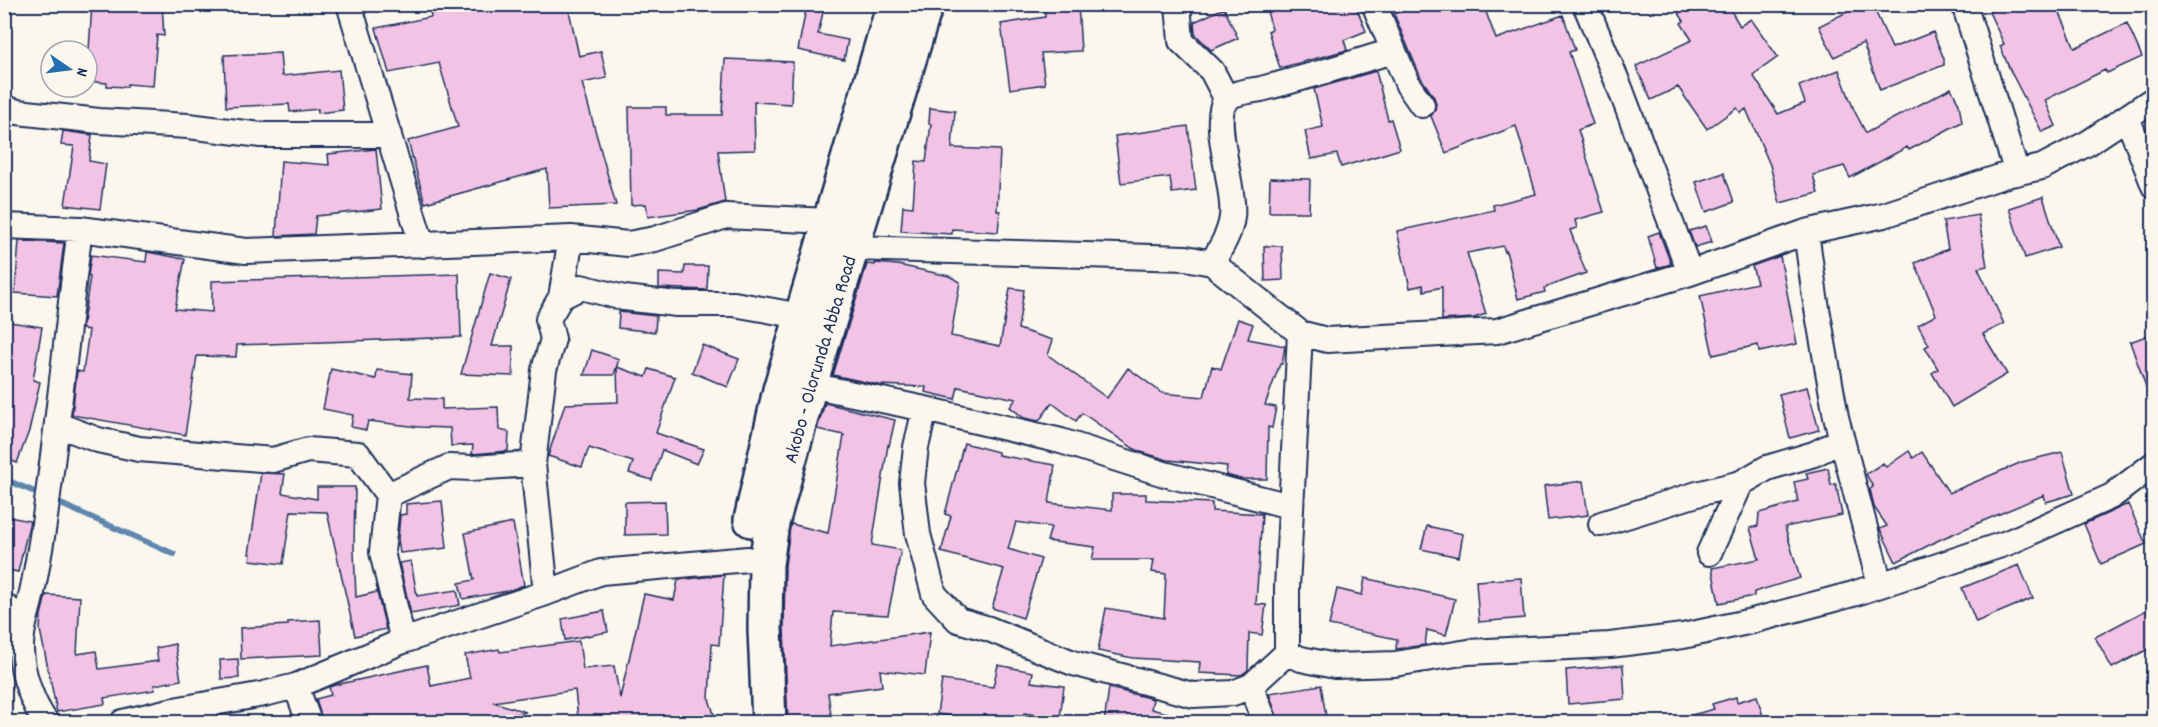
<svg xmlns="http://www.w3.org/2000/svg" width="2158" height="727" font-family="Dekko,sans-serif">
<rect width="100%" height="100%" fill="#fbf7ec"/>
<filter id="ink" filterUnits="userSpaceOnUse"><feTurbulence type="fractalNoise" baseFrequency=".0167" numOctaves="2"/><feDisplacementMap in="SourceGraphic" scale="12" xChannelSelector="R" yChannelSelector="G"/><feConvolveMatrix kernelMatrix="1 2 1 2 8 2 1 2 1" color-interpolation-filters="sRGB"/></filter>
<g filter="url(#ink)">
<g fill="none" stroke-linecap="round" stroke-linejoin="round">
<!-- stream -->
<path stroke="#5d87b0" stroke-width="6" d="M 4,479 L 42,495
M 54,501 L 174,554"/>
</g>
<!-- building -->
<path fill="#f3c3e5" stroke="#1b2f5e" stroke-width="1.5" d="M 92,4 L 162,4 L 164,36 L 157,35 L 153,86 L 127,84 L 127,87 L 107,86 L 107,83 L 87,81 Z
M 429,4 L 459,4 L 460,11 L 493,4 L 560,4 L 561,8 L 568,6 L 579,56 L 601,51 L 607,78 L 582,83 L 616,205 L 549,208 L 547,169 L 425,203 L 408,141 L 458,127 L 439,63 L 389,73 L 376,28 L 431,17 Z
M 807,4 L 825,4 L 818,34 L 848,40 L 844,60 L 798,50 Z
M 1045,4 L 1078,4 L 1081,51 L 1041,53 L 1045,84 L 1010,89 L 1001,24 L 1045,17 Z
M 1265,4 L 1355,4 L 1366,31 L 1344,40 L 1347,50 L 1280,68 L 1268,31 L 1272,29 Z
M 1417,4 L 1483,4 L 1496,39 L 1563,15 L 1575,50 L 1569,52 L 1593,124 L 1578,130 L 1604,212 L 1575,220 L 1577,228 L 1570,230 L 1586,273 L 1544,288 L 1545,292 L 1518,299 L 1506,251 L 1505,252 L 1503,246 L 1467,253 L 1486,314 L 1474,318 L 1442,320 L 1442,287 L 1424,291 L 1423,285 L 1410,288 L 1397,231 L 1494,210 L 1493,205 L 1536,194 L 1516,126 L 1446,153 L 1431,116 L 1435,110 L 1436,104 L 1434,97 L 1421,78 L 1394,14 Z
M 1673,4 L 1727,4 L 1740,26 L 1751,19 L 1778,57 L 1753,75 L 1778,114 L 1805,103 L 1799,86 L 1839,70 L 1854,110 L 1866,133 L 1951,88 L 1959,104 L 1962,122 L 1909,150 L 1907,147 L 1850,178 L 1844,166 L 1813,175 L 1818,193 L 1780,203 L 1770,165 L 1746,109 L 1741,113 L 1737,108 L 1707,129 L 1678,87 L 1651,100 L 1636,66 L 1692,40 L 1681,23 L 1684,21 Z
M 1863,4 L 1872,4 L 1892,48 L 1933,32 L 1944,59 L 1944,65 L 1880,90 L 1863,43 L 1834,57 L 1819,26 Z
M 2003,4 L 2056,4 L 2075,48 L 2127,23 L 2142,57 L 2107,73 L 2105,70 L 2045,100 L 2056,126 L 2042,132 L 2011,72 L 2000,46 L 2004,44 L 1989,12 Z
M 1224,8 L 1238,38 L 1211,50 L 1195,34 L 1194,22 Z
M 280,53 L 282,76 L 339,70 L 343,110 L 318,113 L 318,109 L 290,112 L 289,104 L 226,107 L 224,55 Z
M 725,59 L 793,62 L 791,104 L 754,102 L 755,150 L 718,151 L 725,202 L 698,210 L 648,217 L 646,204 L 631,205 L 629,107 L 666,107 L 666,115 L 722,115 Z
M 1376,71 L 1388,120 L 1391,119 L 1400,149 L 1341,167 L 1337,154 L 1311,159 L 1305,131 L 1323,127 L 1314,89 Z
M 930,108 L 955,111 L 952,148 L 1000,150 L 997,211 L 1000,211 L 998,232 L 952,229 L 952,234 L 901,231 L 903,206 L 913,207 L 916,161 L 926,162 L 931,124 L 929,124 Z
M 1188,126 L 1196,190 L 1172,193 L 1170,177 L 1121,183 L 1115,136 Z
M 63,131 L 92,135 L 89,161 L 106,164 L 100,209 L 65,205 L 74,146 L 61,145 Z
M 376,149 L 382,209 L 316,216 L 314,234 L 276,236 L 281,161 L 329,165 L 328,154 Z
M 1724,173 L 1734,202 L 1706,212 L 1696,182 Z
M 1270,178 L 1310,179 L 1309,212 L 1269,212 Z
M 2043,197 L 2059,247 L 2025,258 L 2009,208 Z
M 1978,215 L 1987,266 L 1978,268 L 2004,324 L 1983,334 L 2007,374 L 1952,407 L 1932,373 L 1938,369 L 1925,347 L 1929,345 L 1918,325 L 1936,315 L 1915,263 L 1948,249 L 1943,221 Z
M 1706,226 L 1712,242 L 1695,247 L 1689,231 Z
M 1659,232 L 1671,264 L 1657,268 L 1648,236 Z
M 19,241 L 64,243 L 57,296 L 15,293 Z
M 1264,246 L 1282,246 L 1283,280 L 1265,281 Z
M 147,252 L 185,259 L 175,309 L 212,312 L 212,281 L 459,274 L 461,337 L 237,345 L 236,357 L 197,356 L 185,435 L 72,415 L 77,371 L 83,372 L 89,330 L 82,329 L 90,277 L 88,276 L 91,255 L 146,262 Z
M 1780,256 L 1797,344 L 1759,352 L 1758,345 L 1713,355 L 1700,296 L 1757,283 L 1752,266 Z
M 875,263 L 898,265 L 949,276 L 960,282 L 951,336 L 1000,346 L 1010,288 L 1024,290 L 1018,329 L 1053,340 L 1048,355 L 1107,398 L 1128,368 L 1162,393 L 1204,397 L 1212,366 L 1221,369 L 1238,319 L 1253,324 L 1248,339 L 1285,346 L 1282,364 L 1280,364 L 1265,405 L 1276,407 L 1272,428 L 1268,427 L 1267,479 L 1241,479 L 1226,475 L 1227,466 L 1168,460 L 1141,452 L 1133,448 L 1082,413 L 1076,421 L 1052,403 L 1039,421 L 1024,418 L 1010,407 L 1016,399 L 958,387 L 955,399 L 925,392 L 926,387 L 879,385 L 833,375 L 867,264 L 875,265 Z
M 685,266 L 708,266 L 707,290 L 659,288 L 659,273 L 684,274 Z
M 490,273 L 511,279 L 492,346 L 513,346 L 513,376 L 461,374 Z
M 619,312 L 656,316 L 655,332 L 618,328 Z
M 4,321 L 42,327 L 33,380 L 40,382 L 29,431 L 17,463 L 4,458 Z
M 2154,333 L 2154,401 L 2151,401 L 2130,342 Z
M 702,345 L 739,359 L 728,387 L 692,372 Z
M 592,350 L 619,359 L 614,375 L 584,375 Z
M 617,367 L 646,377 L 649,369 L 675,377 L 656,433 L 704,449 L 697,464 L 662,450 L 652,480 L 629,473 L 633,462 L 589,448 L 582,467 L 548,456 L 565,404 L 618,402 Z
M 331,369 L 376,379 L 377,370 L 412,374 L 410,398 L 442,399 L 442,409 L 498,407 L 499,430 L 509,432 L 508,451 L 472,454 L 473,445 L 451,446 L 450,428 L 419,427 L 368,421 L 366,430 L 351,427 L 353,415 L 323,409 Z
M 1807,387 L 1819,430 L 1790,438 L 1779,394 Z
M 825,403 L 895,420 L 889,446 L 888,445 L 872,545 L 901,550 L 888,615 L 833,612 L 830,646 L 930,632 L 925,675 L 880,670 L 882,686 L 828,693 L 832,723 L 788,723 L 784,629 L 785,566 L 790,527 L 791,524 L 828,533 L 844,435 L 817,429 Z
M 964,443 L 998,452 L 998,455 L 1055,465 L 1049,503 L 1112,510 L 1112,494 L 1146,494 L 1146,500 L 1212,503 L 1212,511 L 1262,514 L 1256,604 L 1266,605 L 1262,635 L 1249,633 L 1248,670 L 1241,675 L 1199,673 L 1200,662 L 1133,658 L 1098,651 L 1106,608 L 1164,618 L 1166,574 L 1152,572 L 1154,560 L 1092,560 L 1095,547 L 1047,541 L 1051,527 L 1016,522 L 1008,549 L 1041,559 L 1023,618 L 992,608 L 1004,569 L 941,552 L 951,516 L 945,514 Z
M 1909,451 L 1913,458 L 1922,452 L 1949,493 L 2022,462 L 2062,452 L 2074,494 L 2046,502 L 2044,495 L 1941,539 L 1896,562 L 1880,529 L 1887,526 L 1874,507 L 1870,489 L 1873,487 L 1866,474 L 1883,463 L 1886,467 Z
M 1828,468 L 1831,485 L 1836,484 L 1842,515 L 1785,527 L 1800,578 L 1754,592 L 1754,596 L 1719,603 L 1712,568 L 1759,559 L 1750,528 L 1758,526 L 1759,513 L 1798,502 L 1794,482 L 1808,479 L 1806,473 Z
M 261,473 L 285,474 L 282,493 L 317,499 L 317,487 L 355,487 L 354,551 L 356,597 L 377,592 L 386,629 L 355,636 L 327,512 L 291,511 L 283,564 L 250,560 L 251,554 L 249,554 Z
M 1583,481 L 1588,515 L 1548,520 L 1544,486 Z
M 442,501 L 447,548 L 400,553 L 398,539 L 400,515 L 406,514 L 406,504 Z
M 665,501 L 666,534 L 625,535 L 625,502 Z
M 2128,504 L 2146,544 L 2101,564 L 2084,524 Z
M 4,516 L 30,521 L 18,572 L 4,569 Z
M 513,523 L 524,585 L 508,591 L 463,599 L 459,583 L 474,580 L 465,533 Z
M 1427,526 L 1463,534 L 1459,557 L 1421,549 Z
M 411,561 L 417,596 L 457,590 L 460,605 L 411,614 L 399,563 Z
M 2019,565 L 2033,598 L 1976,622 L 1962,588 Z
M 724,575 L 719,645 L 712,644 L 709,699 L 717,723 L 586,723 L 585,717 L 578,718 L 575,690 L 493,702 L 526,712 L 474,723 L 323,723 L 316,699 L 331,695 L 329,687 L 335,685 L 427,665 L 431,686 L 470,678 L 465,655 L 499,649 L 500,652 L 579,641 L 583,669 L 614,666 L 620,698 L 644,594 L 674,600 L 678,580 Z
M 1365,578 L 1455,599 L 1446,635 L 1427,630 L 1425,645 L 1396,649 L 1397,639 L 1329,625 L 1337,589 L 1362,595 Z
M 1521,578 L 1524,618 L 1479,622 L 1476,581 Z
M 46,595 L 80,597 L 77,654 L 96,651 L 99,669 L 158,661 L 156,648 L 175,644 L 181,680 L 154,685 L 155,690 L 104,698 L 105,704 L 57,712 L 40,630 L 41,615 Z
M 2154,606 L 2154,646 L 2112,668 L 2095,637 Z
M 604,611 L 608,632 L 565,640 L 562,619 Z
M 320,620 L 322,655 L 241,659 L 240,628 L 288,625 L 288,622 Z
M 238,659 L 239,678 L 221,679 L 220,660 Z
M 998,665 L 1033,672 L 1031,682 L 1064,686 L 1060,718 L 1024,713 L 1022,723 L 986,723 L 986,721 L 937,714 L 942,680 L 993,687 Z
M 1623,665 L 1625,699 L 1568,704 L 1566,670 Z
M 1321,685 L 1327,723 L 1279,723 L 1269,693 Z
M 1109,688 L 1153,699 L 1151,709 L 1183,717 L 1182,723 L 1104,723 Z
M 1757,696 L 1765,723 L 1682,723 L 1681,718 L 1714,709 L 1712,704 L 1736,697 L 1737,702 Z"/>
<g fill="none" stroke-linecap="round" stroke-linejoin="round">
<defs>
<path id="minor" d="M 349,4 L 422,245
M 1178,4 L 1181,41 L 1212,71 L 1227,100
M 1374,4 L 1408,85 L 1422,105
M 1585,4 L 1620,88 L 1690,273
M 1964,4 L 2017,173
M 4,108 L 18,112 L 99,121 L 188,126 L 261,135 L 389,135
M 2127,117 L 2154,186
M 4,226 L 80,229 L 246,251 L 571,238 L 628,244 L 655,239 L 726,216 L 829,221
M 1806,232 L 1815,297 L 1836,417 L 1880,585
M 853,248 L 1186,258 L 1212,263 L 1300,333 L 1327,340 L 1497,331 L 1690,273 L 1806,232 L 1884,215 L 2006,175 L 2042,167 L 2088,143 L 2154,99
M 1212,263 C 1220,249 1230,234 1232,217 C 1236,190 1210,119 1226,100 C 1233,92 1251,91 1261,89 C 1305,78 1349,64 1393,51
M 561,297 L 571,238
M 810,385 L 925,409 L 1061,441 L 1164,474 L 1290,506
M 925,409 L 916,447 L 912,483 L 918,534 L 934,594 L 958,620 L 989,629 L 1073,663 L 1193,695 L 1233,693 L 1251,686 L 1287,653 L 1287,588 L 1300,333
M 58,425 L 98,440 L 139,449 L 273,460 L 308,450 L 358,454 L 388,495 L 382,552 L 403,641
M 388,495 L 449,467 L 472,468 L 533,464
M 1601,524 L 1697,494 L 1741,483
M 1709,553 L 1741,483 L 1767,468 L 1814,454 L 1842,440
M 546,593 L 533,464 L 544,370 L 553,339 L 548,319 L 561,297 L 581,287 L 624,298 L 677,304 L 734,304 L 801,316
M 4,605 L 15,615 L 21,629
M 1287,653 L 1301,659 L 1335,666 L 1395,664 L 1468,652 L 1610,645 L 1683,636 L 1752,621 L 1853,594 L 2007,543 L 2112,496 L 2154,464
M 296,686 L 309,722
M 1251,686 L 1265,722
M 46,722 C 32,703 22,674 21,650 C 20,632 26,618 30,601 C 36,576 40,550 44,524 C 58,426 67,328 80,229
M 123,722 L 174,710 L 264,694 L 296,686 L 403,641 L 546,593 L 601,572 L 748,559"/>
<g id="secondary">
<path d="M 751,520 L 780,390 L 894,4"/>
<path id="s1" d="M 769,722 L 765,629 L 766,564 L 772,523 L 810,385 L 926,4"/>
</g>
</defs>
<!-- minor casing -->
<use href="#minor" stroke="#1b2f5e" stroke-width="28"/>
<!-- secondary casing -->
<use href="#secondary" stroke="#1b2f5e" stroke-width="38"/>
<!-- minor -->
<use href="#minor" stroke="#fbf7ec" stroke-width="24"/>
<!-- secondary -->
<use href="#secondary" stroke="#fbf7ec" stroke-width="33"/>
</g>
</g>
<g text-anchor="middle" stroke-width="4.5" stroke-linejoin="round" paint-order="stroke">
<!-- street labels -->
<g font-size="20" fill="#1b2f5e" stroke="#fbf7ec">
<text dy="7" stroke="none"><textPath href="#s1" startOffset="370">Akobo - Olorunda Abba Road</textPath></text>
</g>
</g>
<!-- margin -->
<rect width="2158" height="727" fill="none" stroke="#fbf7ec" stroke-width="24"/>
<rect x="12" y="12" width="2134" height="703" fill="none" stroke="#1b2f5e" stroke-width="2" filter="url(#ink)"/>
<!-- north arrow -->
<g transform="translate(69 69) rotate(104)"><circle r="28" fill="#fbf7ec" stroke="#a1a7b3" stroke-width="1.5"/>
<path d="M0-4.5L10 22L0 15L-10 22Z" fill="#1f6fb2"/>
<text y="-9" font-size="16" font-weight="bold" text-anchor="middle" fill="#1b2f5e">N</text>
</g>
</svg>
